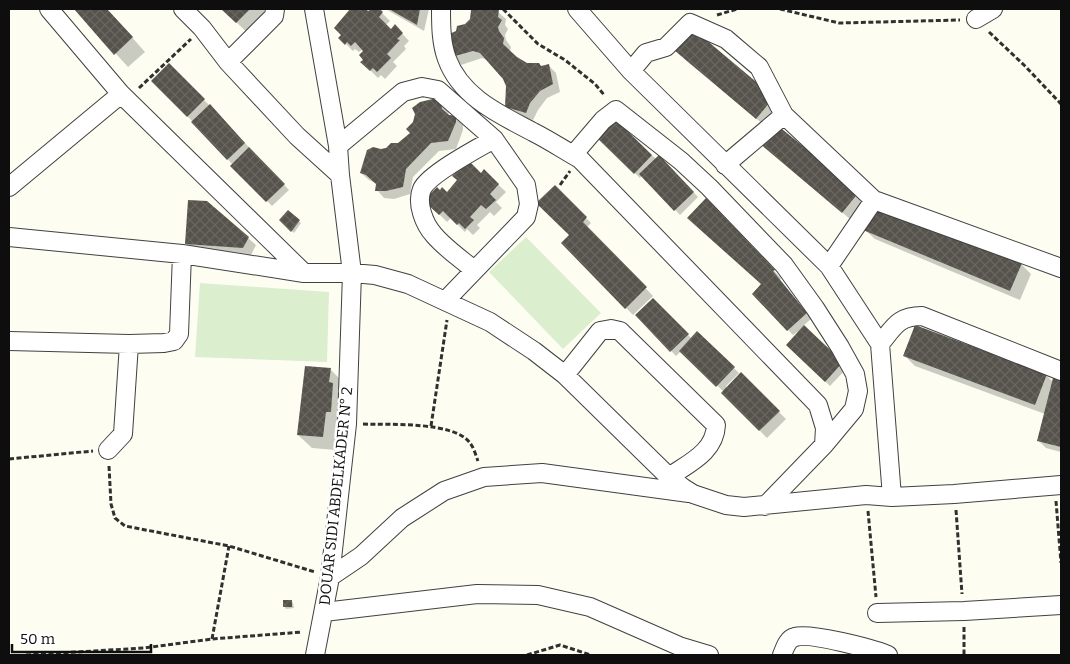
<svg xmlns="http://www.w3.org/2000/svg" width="1070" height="664" font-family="Bitter,serif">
<defs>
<pattern id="building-cross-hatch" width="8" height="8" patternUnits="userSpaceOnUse" patternTransform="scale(1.25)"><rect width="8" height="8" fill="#56524c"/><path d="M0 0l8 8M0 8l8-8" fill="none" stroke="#696661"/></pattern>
</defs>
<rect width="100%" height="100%" fill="#fdfef1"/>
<!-- pitch -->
<path fill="#dbeece" d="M 526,237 L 601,313 L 563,349 L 489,272 Z
M 200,283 L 329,292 L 327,362 L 195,357 Z"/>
<!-- shadow -->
<path fill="#0003" d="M 75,9 L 107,9 L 145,52 L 128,67 Z
M 222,9 L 263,9 L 270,16 L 251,36 Z
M 353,9 L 364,9 L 368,13 L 373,9 L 378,9 L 390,21 L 386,25 L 391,30 L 395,26 L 409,41 L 404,46 L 406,49 L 393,62 L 397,66 L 385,79 L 381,75 L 378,78 L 362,62 L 365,60 L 365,51 L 363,49 L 359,52 L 355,49 L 353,51 L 340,38 L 343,35 L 336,28 Z
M 387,9 L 429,9 L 424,31 L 389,11 Z
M 479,9 L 498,12 L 506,19 L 505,25 L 508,29 L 505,35 L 506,40 L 511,47 L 510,52 L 526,64 L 542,67 L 549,66 L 556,73 L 560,92 L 547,98 L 538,110 L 533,120 L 514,114 L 506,106 L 507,86 L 504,79 L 488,60 L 482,58 L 461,65 L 453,57 L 457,32 L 479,11 Z
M 683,58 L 781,105 L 764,125 Z
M 169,65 L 215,111 L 289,190 L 272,206 L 232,166 L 233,165 L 193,122 L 153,81 Z
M 437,100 L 448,110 L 449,116 L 455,117 L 463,125 L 463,130 L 456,149 L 439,151 L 413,177 L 410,194 L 394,199 L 384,198 L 377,190 L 377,184 L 369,180 L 361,173 L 381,150 L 399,144 L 411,133 Z
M 613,119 L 656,159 L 659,156 L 698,197 L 680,215 L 642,175 L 640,178 L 596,136 Z
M 777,127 L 865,201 L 850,219 L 769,151 Z
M 484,171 L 506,192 L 496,202 L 502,208 L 494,216 L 490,212 L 477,225 L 480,228 L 473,235 L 467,229 L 465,232 L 451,218 L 447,222 L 428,203 L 481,175 Z
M 555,187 L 591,223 L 587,227 L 653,296 L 633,315 L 563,243 L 571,235 Z
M 706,200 L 781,278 L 780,280 L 811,319 L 803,326 L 847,368 L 830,386 L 788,345 L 799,333 L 797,332 L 793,335 L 754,294 L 762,285 Z
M 288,211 L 301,223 L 294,233 L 281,220 Z
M 865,230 L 1021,264 L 1031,274 L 1020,300 L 875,239 Z
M 248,238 L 256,245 L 251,255 L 194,251 L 186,244 Z
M 653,299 L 692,339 L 697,333 L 739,373 L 726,386 L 728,388 L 741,374 L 786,419 L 767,438 L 723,393 L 724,392 L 681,351 L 676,356 L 637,315 Z
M 905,356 L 1046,375 L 1053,382 L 1054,380 L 1061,381 L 1061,452 L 1046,448 L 1039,441 L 1045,414 L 915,366 Z
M 330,369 L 344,383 L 336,450 L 312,448 L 298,435 Z
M 291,601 L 293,603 L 294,608 L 286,609 L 284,606 Z"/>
<!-- building -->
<path fill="url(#building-cross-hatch)" d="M 74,9 L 107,9 L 133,37 L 114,55 Z
M 221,9 L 250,9 L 236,23 Z
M 350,9 L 366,9 L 368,11 L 371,9 L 380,9 L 383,12 L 379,17 L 391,29 L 395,24 L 403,33 L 397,39 L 400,40 L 387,54 L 391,58 L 377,72 L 373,68 L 370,71 L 360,62 L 363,60 L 359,55 L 363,51 L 355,42 L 351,46 L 347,42 L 345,45 L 338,38 L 341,35 L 334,28 Z
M 389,9 L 420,9 L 417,25 Z
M 478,9 L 499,10 L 498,17 L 502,20 L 498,27 L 499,31 L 504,38 L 503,44 L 517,57 L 527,63 L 539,63 L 541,66 L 549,64 L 553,84 L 540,91 L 530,103 L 526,113 L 505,107 L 506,86 L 503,79 L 480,53 L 473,51 L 455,56 L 447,35 L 456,31 L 457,26 L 465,24 L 470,19 L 471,10 L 478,10 Z
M 692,28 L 774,97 L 756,119 L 674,50 Z
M 169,63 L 205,99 L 187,117 L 151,81 Z
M 437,98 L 441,101 L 442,109 L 449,115 L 456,116 L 456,122 L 448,141 L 431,143 L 406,169 L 403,187 L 386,191 L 375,191 L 376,184 L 366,175 L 360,173 L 367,150 L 373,147 L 381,149 L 386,148 L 391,143 L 398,143 L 410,133 L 406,129 L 413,122 L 415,114 L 412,108 L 420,102 Z
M 210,104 L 245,143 L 227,160 L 191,122 Z
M 613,117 L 652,155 L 634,174 L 595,136 Z
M 777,125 L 859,192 L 842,213 L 759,143 Z
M 249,147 L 285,184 L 266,202 L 230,166 Z
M 659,155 L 694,192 L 674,211 L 639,174 Z
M 465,162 L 470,162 L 481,173 L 484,169 L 499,184 L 490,194 L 496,200 L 486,209 L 481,205 L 470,217 L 474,220 L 465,229 L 459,223 L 457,225 L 443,211 L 439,215 L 426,203 L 425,199 L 437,187 L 440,190 L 442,187 L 447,192 L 457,180 L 452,176 Z
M 555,185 L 587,217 L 583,222 L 647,287 L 625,309 L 561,243 L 569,235 L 536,203 Z
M 706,198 L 775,270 L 773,271 L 807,313 L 787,331 L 752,294 L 761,284 L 687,218 Z
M 188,200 L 207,201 L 249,237 L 243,248 L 185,244 Z
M 875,202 L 1022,263 L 1010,291 L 863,230 Z
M 288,210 L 300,220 L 291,232 L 279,220 Z
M 653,298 L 689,334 L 670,352 L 635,315 Z
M 804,325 L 843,362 L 825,382 L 786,345 Z
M 915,325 L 1047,374 L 1035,405 L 903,356 Z
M 697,331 L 735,367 L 716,387 L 679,351 Z
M 305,366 L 331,368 L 329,382 L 333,383 L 331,412 L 326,412 L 323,437 L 297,435 Z
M 741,372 L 780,411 L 759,431 L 721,393 Z
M 1053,378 L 1061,380 L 1061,447 L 1037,441 Z
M 283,600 L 292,600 L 292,607 L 283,607 Z"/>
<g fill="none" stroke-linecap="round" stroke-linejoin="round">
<defs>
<path id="minor" d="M 49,9 L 121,94 L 304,273
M 183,9 L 202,28 L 228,62 L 297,136 L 340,175
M 314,9 L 338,146 L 340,175 L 352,273 L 347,424 L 330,577 L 315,655
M 441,9 C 441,25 441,43 447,59 C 461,97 499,114 533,132 C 549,140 564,150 580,159 L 818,405 L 825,428 L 824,445 L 765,506
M 577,9 L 631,71 L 829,266 L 880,344 L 892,497
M 976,19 L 993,9
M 228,62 L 274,16 L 275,9
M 631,71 L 646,53 L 666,47 L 690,23 L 726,39 L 759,67 L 784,115 L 874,200 L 1061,268
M 338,146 L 403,92 L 422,87 L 438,90 L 494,139 L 526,185 L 529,204 L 526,217 L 445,301
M 573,155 L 603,120 L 616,110 L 681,161 L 709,187 L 784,265 L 815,308 L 840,347 L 855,374 L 858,391 L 854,409 L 824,445
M 725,165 L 784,115
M 9,187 L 121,94
M 9,237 L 182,254 L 304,273 L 352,273 L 375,275 L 408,284 L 490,322 L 534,351 L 565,375 L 669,477 L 682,487 L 693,494 L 726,505 L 744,507 L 866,495 L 892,497 L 954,494 L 1061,485
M 829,266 L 874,200
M 474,270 C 461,259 445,248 434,235 C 424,224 416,203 422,189 C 429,174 478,148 494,139
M 9,341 L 129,344 L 164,343 L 174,341 L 179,334 L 182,254
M 880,344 C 894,327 898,316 922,316 L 1061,371
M 565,375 L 600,331 L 611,329 L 620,331 L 716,425 C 715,452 689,463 669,477
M 108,450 L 123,434 L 129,344
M 330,577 L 361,556 L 402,518 L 444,491 L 484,477 L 542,473 L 689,493
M 324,612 L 477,594 L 538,595 L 590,607 L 679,646 L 709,655
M 877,613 L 964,611 L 1061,605
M 782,655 C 785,648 787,639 795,637 C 809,632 873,649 888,655"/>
</defs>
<!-- minor casing -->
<use href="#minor" stroke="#414141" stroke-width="20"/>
<!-- path -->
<path stroke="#303030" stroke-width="3" stroke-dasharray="5 2.5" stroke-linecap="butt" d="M 503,9 L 538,44 L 565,60 L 595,84 L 605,96
M 780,9 L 839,23 L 960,20
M 717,15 L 737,9
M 989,32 L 1025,66 L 1061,104
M 139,88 L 191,39
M 560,185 L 570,171
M 363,424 C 389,425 454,421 470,443 C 474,448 476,456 478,461
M 431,426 L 447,320
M 9,459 L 93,451
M 109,466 L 111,504 L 115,518 L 125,526 L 229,546 L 315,572
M 1056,501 L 1061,563
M 956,510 L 962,594
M 868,511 L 876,597
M 964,627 L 964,655
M 212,639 L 229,546
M 26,655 L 144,648 L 212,639 L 302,632
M 527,655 L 560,645 L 591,655"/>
<!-- minor -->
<use href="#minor" stroke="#fff" stroke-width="18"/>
</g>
<g text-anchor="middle" stroke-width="5" stroke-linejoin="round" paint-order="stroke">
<!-- street labels -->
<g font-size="15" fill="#0e0e0e" stroke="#fff">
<text transform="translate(336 496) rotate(-84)" y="5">DOUAR SIDI ABDELKADER N° 2</text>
</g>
</g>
<!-- border -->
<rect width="1070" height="664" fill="none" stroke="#0e0e0e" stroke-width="20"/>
<!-- scale -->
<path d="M12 644v8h139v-8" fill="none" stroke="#0e0e0e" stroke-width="2.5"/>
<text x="20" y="644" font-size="15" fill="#0e0e0e" stroke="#ffffff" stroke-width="4" paint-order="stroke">50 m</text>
</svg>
